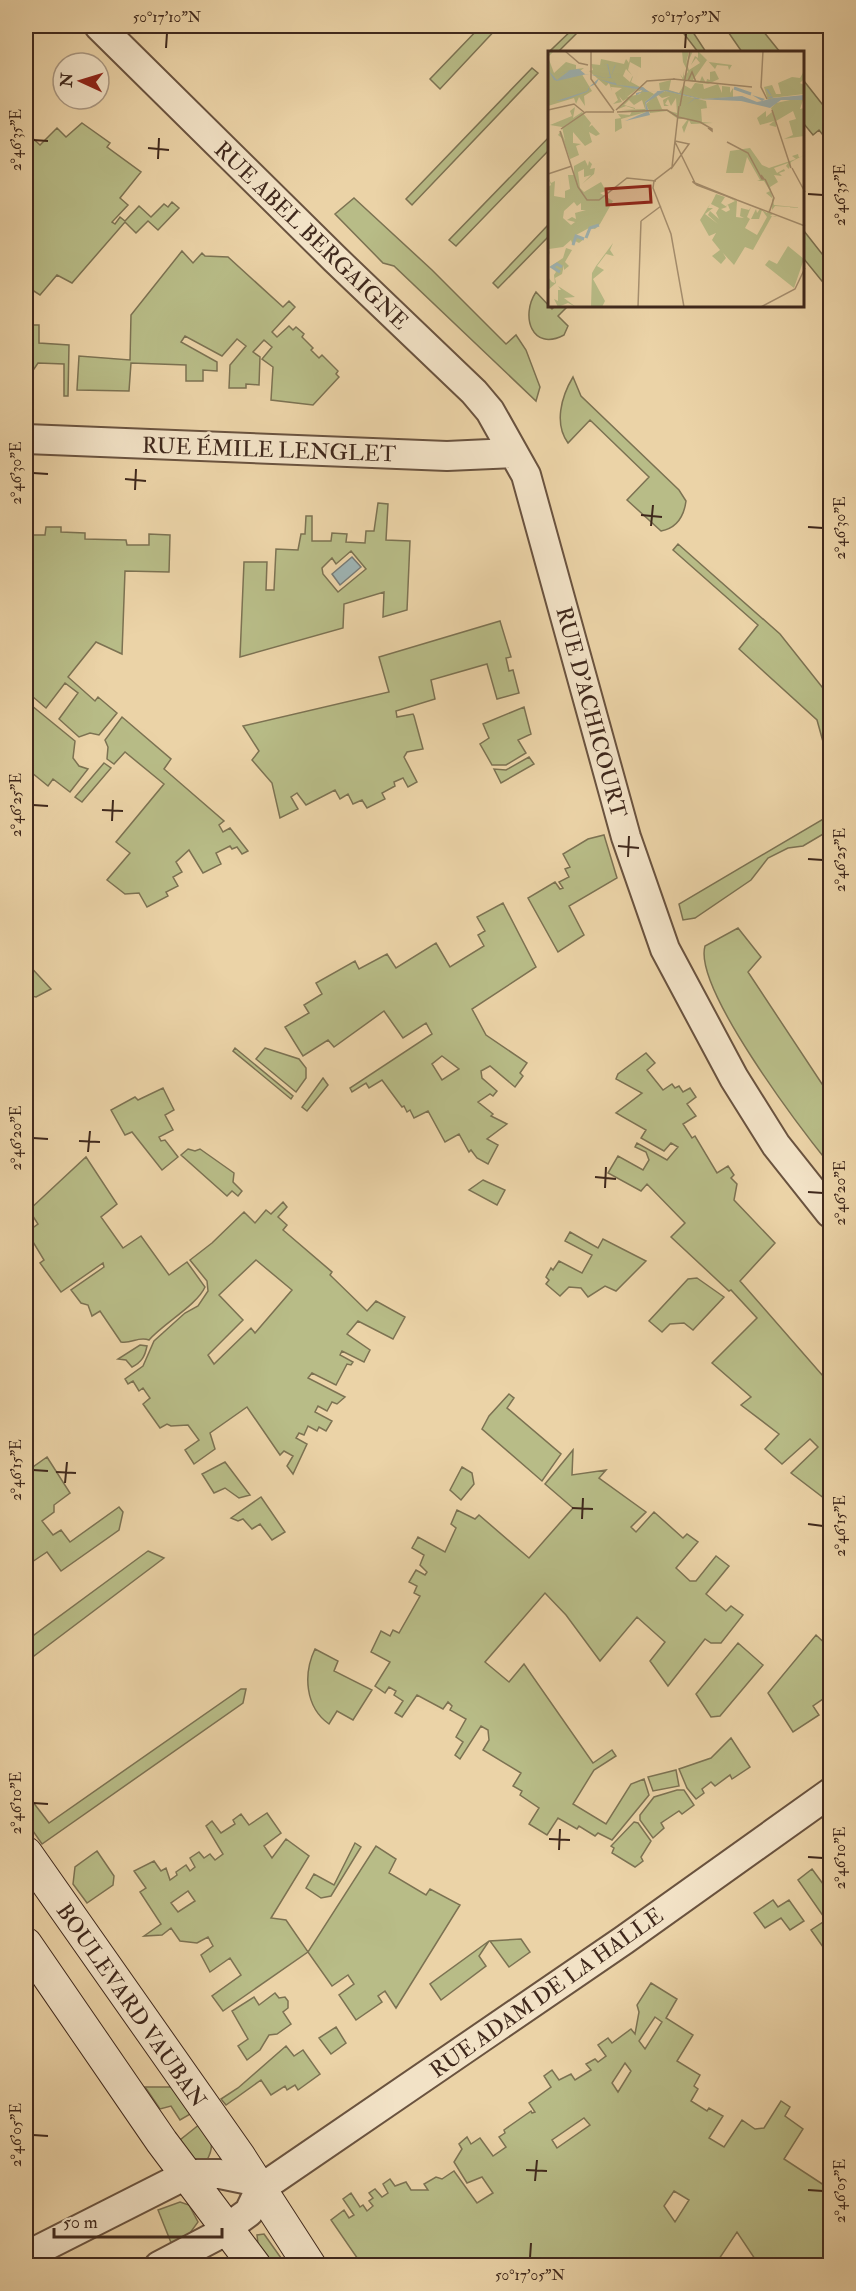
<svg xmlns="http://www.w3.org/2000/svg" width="856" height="2291" font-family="'IM FELL Double Pica',serif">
<rect width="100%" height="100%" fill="#ebd3a7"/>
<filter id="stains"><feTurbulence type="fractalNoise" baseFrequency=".00333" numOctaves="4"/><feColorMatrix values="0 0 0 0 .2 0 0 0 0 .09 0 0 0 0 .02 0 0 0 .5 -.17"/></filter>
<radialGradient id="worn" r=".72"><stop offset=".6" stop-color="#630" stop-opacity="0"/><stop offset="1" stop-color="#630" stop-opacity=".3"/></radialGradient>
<!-- green -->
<path fill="#b8bc87" stroke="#7c7252" stroke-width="1.5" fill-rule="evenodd" d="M 481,26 L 499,26 L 440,89 L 430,79 Z
M 576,26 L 584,26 L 558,52 L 551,50 Z
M 678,26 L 689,26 L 706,52 L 698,52 Z
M 724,26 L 759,26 L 780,52 L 742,52 Z
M 532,68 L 538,73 L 412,205 L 406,199 Z
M 804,81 L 830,114 L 830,144 L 819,130 L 813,135 L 804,124 Z
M 82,123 L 110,143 L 107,147 L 141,172 L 120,198 L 128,205 L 112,222 L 115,224 L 120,217 L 125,221 L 139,206 L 151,217 L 164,204 L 168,207 L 172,202 L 179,208 L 158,230 L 148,221 L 136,233 L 125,222 L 72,283 L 57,275 L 40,295 L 26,286 L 26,230 L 31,224 L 26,219 L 26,132 L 40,145 L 57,128 L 66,137 Z
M 550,136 L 550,149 L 456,246 L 449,240 Z
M 354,198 L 432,270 L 506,344 L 516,335 L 526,350 L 540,387 L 536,401 L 394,266 L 383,263 L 335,214 Z
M 550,223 L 550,235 L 498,288 L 493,283 Z
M 804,231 L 830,264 L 830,291 L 804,259 Z
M 182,251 L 193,263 L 202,253 L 205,256 L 228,257 L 283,307 L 289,301 L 295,307 L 272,332 L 277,337 L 289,326 L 293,330 L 296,327 L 304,334 L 302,337 L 313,348 L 311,350 L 319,358 L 322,355 L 338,371 L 336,374 L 339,377 L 313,405 L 271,400 L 273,367 L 262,359 L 272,347 L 264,340 L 253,352 L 260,357 L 259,385 L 246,384 L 246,388 L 229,388 L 230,365 L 246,346 L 237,339 L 222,356 L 185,336 L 181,342 L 217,362 L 217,371 L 203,370 L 203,381 L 186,381 L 186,365 L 131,363 L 129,391 L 77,390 L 79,356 L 130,360 L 131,315 Z
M 536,292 L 552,309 L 555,306 L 568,306 L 558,316 L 568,326 L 564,335 C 532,352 520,316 536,292 Z
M 26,325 L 39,325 L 39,343 L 69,345 L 68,396 L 64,396 L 64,364 L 38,363 L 32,372 L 26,371 Z
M 573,377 L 581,396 L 679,490 L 686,501 C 684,516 677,528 661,531 L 627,500 L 649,477 L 590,420 L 568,443 C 554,424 561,397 573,377 Z
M 378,503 L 388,504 L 386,540 L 410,541 L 407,610 L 383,617 L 384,592 L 344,604 L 343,628 L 240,657 L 244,562 L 267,562 L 266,590 L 274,590 L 276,549 L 298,550 L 301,534 L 305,534 L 306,516 L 312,516 L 312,541 L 331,541 L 332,533 L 347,534 L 346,542 L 365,543 L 366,531 L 374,531 ZM 351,551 L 366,569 L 338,592 L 323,574 L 322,568 L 332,558 L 336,564 Z
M 46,527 L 61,527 L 61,532 L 85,533 L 85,539 L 126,540 L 127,545 L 149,545 L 149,534 L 170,535 L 169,572 L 125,571 L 122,654 L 96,642 L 68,677 L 95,701 L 98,697 L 117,713 L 99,735 L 90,733 L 79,737 L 59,719 L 78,693 L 65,683 L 46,708 L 26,691 L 26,539 L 27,535 L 45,535 Z
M 678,544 L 780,634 L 830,697 L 830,767 L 817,720 L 739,649 L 758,625 L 673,550 Z
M 500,621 L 511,657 L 506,658 L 509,671 L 513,670 L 519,693 L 497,699 L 487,664 L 431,680 L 435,699 L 396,711 L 397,717 L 413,714 L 414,716 L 423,749 L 407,752 L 404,757 L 417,782 L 408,787 L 403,778 L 394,782 L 395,786 L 382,793 L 385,799 L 367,808 L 362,800 L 353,804 L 348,794 L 340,799 L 335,790 L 306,805 L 297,793 L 291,797 L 298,809 L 280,818 L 272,783 L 252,760 L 259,751 L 243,726 L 389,692 L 379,657 Z
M 26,701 L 75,741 L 73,758 L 79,766 L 88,769 L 70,792 L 53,779 L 48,786 L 26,768 Z
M 524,707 L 531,734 L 518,740 L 526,753 L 506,765 L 492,765 L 480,744 L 489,738 L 483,724 Z
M 122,717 L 171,759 L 164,769 L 224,821 L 219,825 L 223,832 L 230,828 L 248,851 L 242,854 L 237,847 L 232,849 L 230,846 L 216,853 L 221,864 L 203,873 L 189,850 L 176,862 L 182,872 L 173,877 L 178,886 L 166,892 L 168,896 L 147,907 L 139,893 L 125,894 L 107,880 L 130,853 L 116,842 L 164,784 L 125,752 L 114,764 L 107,759 L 108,747 L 105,740 Z
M 529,757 L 534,764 L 501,783 L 494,769 L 506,770 Z
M 104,763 L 111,768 L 82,802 L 75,797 Z
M 830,815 L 830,830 L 803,846 L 788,848 L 768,858 L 751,880 L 695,918 L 683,920 L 679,904 Z
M 604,835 L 617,878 L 569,906 L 584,935 L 558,952 L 528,898 L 555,882 L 560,889 L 563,888 L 559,882 L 569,877 L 565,869 L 570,867 L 563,854 L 588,839 Z
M 503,903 L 536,967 L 472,1009 L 486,1035 L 527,1063 L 520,1073 L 523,1076 L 515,1087 L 490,1066 L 481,1071 L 482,1078 L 497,1091 L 493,1096 L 490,1094 L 478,1102 L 493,1114 L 491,1116 L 507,1124 L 487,1139 L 498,1145 L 488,1164 L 477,1158 L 471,1150 L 469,1152 L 459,1134 L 445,1142 L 428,1111 L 414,1118 L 410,1110 L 407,1112 L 404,1106 L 402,1107 L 382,1080 L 369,1088 L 366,1083 L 352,1092 L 350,1088 L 432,1034 L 426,1023 L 403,1038 L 384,1011 L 334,1047 L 328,1040 L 303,1056 L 285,1027 L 309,1013 L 304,1005 L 322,994 L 316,983 L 355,961 L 359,969 L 387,954 L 396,968 L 436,943 L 450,967 L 484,946 L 478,935 L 485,931 L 477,917 ZM 442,1056 L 459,1069 L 442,1080 L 432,1064 Z
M 738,928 L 761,957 L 748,972 L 830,1096 L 830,1165 C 801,1129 693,988 705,946 Z
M 26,962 L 51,989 L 36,997 L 26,995 Z
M 235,1048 L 293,1096 L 291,1099 L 233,1051 Z
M 265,1048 L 299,1059 L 306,1068 L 306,1078 L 296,1092 L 256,1059 Z
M 646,1053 L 655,1063 L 647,1070 L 663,1090 L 672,1084 L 675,1088 L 679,1086 L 683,1092 L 690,1088 L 696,1097 L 687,1104 L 696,1116 L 683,1124 L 692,1138 L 695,1136 L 717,1173 L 728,1166 L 734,1175 L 731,1178 L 737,1184 L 734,1200 L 775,1243 L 740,1281 L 830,1384 L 829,1502 L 791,1473 L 818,1447 L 810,1439 L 782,1464 L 765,1449 L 779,1434 L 741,1405 L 751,1397 L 712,1363 L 757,1318 L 731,1290 L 729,1291 L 671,1237 L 685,1223 L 647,1184 L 641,1191 L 608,1173 L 618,1156 L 643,1170 L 649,1160 L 646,1152 L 635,1147 L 637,1143 L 667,1160 L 678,1147 L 671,1143 L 664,1151 L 641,1138 L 646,1130 L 616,1113 L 642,1093 L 616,1079 L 618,1074 Z
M 323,1078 L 328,1085 L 307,1111 L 302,1107 Z
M 163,1088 L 174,1110 L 165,1115 L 173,1130 L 159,1137 L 161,1141 L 165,1140 L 178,1157 L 162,1170 L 132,1132 L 125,1135 L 111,1110 L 135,1097 L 138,1100 Z
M 188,1149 L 195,1151 L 200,1149 L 234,1173 L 233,1182 L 242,1191 L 238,1196 L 232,1191 L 227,1196 L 181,1155 Z
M 86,1157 L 117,1204 L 101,1217 L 123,1248 L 141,1236 L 169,1275 L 187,1262 L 205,1287 C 197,1305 164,1323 149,1340 C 138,1336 132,1344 121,1342 L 100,1311 L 92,1316 L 88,1305 L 81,1303 L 71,1290 L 104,1267 L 103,1263 L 61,1292 L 40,1263 L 44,1260 L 27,1232 L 38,1224 L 29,1210 Z
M 483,1180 L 505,1190 L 497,1205 L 469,1190 Z
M 283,1202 L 287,1207 L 278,1217 L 287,1225 L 283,1230 L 332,1272 L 330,1275 L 367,1311 L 376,1301 L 405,1317 L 393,1339 L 358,1321 L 347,1334 L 370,1350 L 364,1362 L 342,1351 L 340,1355 L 353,1362 L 351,1365 L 347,1364 L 336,1385 L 312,1373 L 308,1378 L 345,1397 L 337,1404 L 332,1402 L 327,1411 L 318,1406 L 315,1412 L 332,1421 L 326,1431 L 319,1427 L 317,1431 L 308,1426 L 304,1435 L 299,1433 L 296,1438 L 307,1444 L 293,1474 L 287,1466 L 293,1456 L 284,1451 L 280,1455 L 247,1407 L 210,1433 L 215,1449 L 194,1464 L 185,1450 L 199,1440 L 188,1425 L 171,1426 L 167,1424 L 160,1428 L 143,1404 L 150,1398 L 143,1388 L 139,1391 L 133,1381 L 128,1384 L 125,1379 L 143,1366 L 154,1341 L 185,1313 L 198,1306 L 208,1291 L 207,1281 L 190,1260 L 212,1243 L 244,1212 L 255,1223 L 266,1210 L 271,1214 ZM 256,1260 L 292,1290 L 255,1333 L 251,1328 L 214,1364 L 208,1355 L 243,1320 L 219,1295 Z
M 570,1232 L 598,1248 L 603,1239 L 646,1261 L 616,1291 L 605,1286 L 588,1297 L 581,1288 L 569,1287 L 560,1296 L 546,1284 L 549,1280 L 546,1277 L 551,1268 L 553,1270 L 559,1261 L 582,1273 L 592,1255 L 565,1241 Z
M 697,1278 L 724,1297 L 693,1330 L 684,1323 L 670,1324 L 662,1332 L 649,1321 L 688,1279 Z
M 140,1345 L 147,1346 C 145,1356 142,1362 132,1367 L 126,1360 L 118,1359 Z
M 509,1394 L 514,1398 L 507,1408 L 561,1454 L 542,1481 L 482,1429 L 489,1416 Z
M 573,1450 L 572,1475 L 606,1470 L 599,1478 L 646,1512 L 631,1527 L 636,1532 L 654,1512 L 683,1538 L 687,1534 L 698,1542 L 676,1568 L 690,1581 L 696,1581 L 716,1556 L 729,1566 L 706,1594 L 726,1611 L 731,1606 L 743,1615 L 721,1643 L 711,1643 L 705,1639 L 668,1686 L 650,1661 L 665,1642 L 637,1617 L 600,1661 L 566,1615 L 545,1593 L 485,1662 L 509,1682 L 524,1664 L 593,1763 L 612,1750 L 616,1756 L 594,1770 L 573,1804 L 606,1824 L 631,1784 L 644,1779 L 649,1795 L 612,1840 L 598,1833 L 595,1836 L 579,1826 L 577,1829 L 558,1818 L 547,1835 L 529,1824 L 539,1808 L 520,1795 L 522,1791 L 513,1786 L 521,1773 L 483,1750 L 489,1740 L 488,1730 L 481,1726 L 460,1759 L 455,1755 L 463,1742 L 456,1737 L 466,1719 L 450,1710 L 452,1706 L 448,1702 L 443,1709 L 417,1695 L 402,1717 L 395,1713 L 403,1701 L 394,1695 L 396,1691 L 389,1687 L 385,1693 L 375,1686 L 390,1662 L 371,1652 L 381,1631 L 390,1636 L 393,1630 L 399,1633 L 420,1596 L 414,1593 L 417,1586 L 409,1582 L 416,1570 L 425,1575 L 427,1572 L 420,1565 L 424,1555 L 412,1548 L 418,1537 L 445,1552 L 456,1528 L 451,1524 L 457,1510 L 475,1519 L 479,1515 L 529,1558 L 573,1508 L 545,1484 Z
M 47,1457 L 70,1493 L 54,1505 L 54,1512 L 42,1521 L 53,1535 L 61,1530 L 70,1542 L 119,1507 L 123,1512 L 119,1530 L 61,1571 L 47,1552 L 29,1564 L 26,1559 L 26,1472 Z
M 225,1462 L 250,1495 L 239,1498 L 225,1488 L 214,1493 L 202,1474 Z
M 462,1467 L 472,1473 L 474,1484 L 461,1500 L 450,1490 Z
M 261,1497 L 285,1532 L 272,1540 L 260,1524 L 252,1529 L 243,1519 L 238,1521 L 231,1518 Z
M 148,1551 L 164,1558 L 26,1662 L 26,1641 Z
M 816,1635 L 830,1648 L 830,1694 L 813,1706 L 819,1715 L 793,1732 L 768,1693 Z
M 738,1643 L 763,1665 L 720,1716 L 711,1717 L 696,1694 Z
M 315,1649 L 338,1661 L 334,1671 L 372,1690 L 353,1720 L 337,1711 L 329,1724 C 305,1707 303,1674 315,1649 Z
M 241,1689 L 246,1689 L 243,1703 L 42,1844 L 26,1821 L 26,1793 L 49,1823 Z
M 731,1738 L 750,1767 L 732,1779 L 730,1775 L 715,1786 L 711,1782 L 702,1789 L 704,1793 L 696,1799 L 687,1788 L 679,1769 L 711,1758 Z
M 676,1770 L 679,1786 L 653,1791 L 648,1777 Z
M 677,1790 L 684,1790 L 694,1805 L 682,1814 L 679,1811 L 661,1823 L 664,1828 L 653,1838 L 640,1820 L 640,1815 L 654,1797 Z
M 267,1813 L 281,1833 L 264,1846 L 272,1858 L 286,1839 L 309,1856 L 271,1918 L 286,1920 L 308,1952 L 376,1846 L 396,1859 L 389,1873 L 426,1895 L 430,1889 L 460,1905 L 396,2008 L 385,1991 L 378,1996 L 382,2002 L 356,2020 L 339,1995 L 354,1984 L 348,1975 L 332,1986 L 308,1952 L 223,2011 L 212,1996 L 241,1975 L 230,1958 L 210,1972 L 201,1955 L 213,1946 L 208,1937 L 197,1943 L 180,1941 L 171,1928 L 162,1935 L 144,1936 L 161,1924 L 140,1892 L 146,1888 L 134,1871 L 154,1861 L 161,1871 L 166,1868 L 170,1880 L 177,1875 L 176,1872 L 186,1865 L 190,1871 L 195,1867 L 190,1858 L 199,1852 L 204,1858 L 210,1854 L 215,1860 L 223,1854 L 206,1826 L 212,1821 L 221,1833 L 235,1824 L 233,1820 L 241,1814 L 249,1825 ZM 188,1891 L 195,1901 L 178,1912 L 171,1903 Z
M 634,1822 L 638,1823 L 651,1841 L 641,1857 L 643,1861 L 635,1867 L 612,1853 L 614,1848 L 611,1846 Z
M 355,1843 L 361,1847 L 331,1896 L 321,1898 L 306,1888 L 314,1874 L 334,1885 Z
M 97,1851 L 114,1876 L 113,1885 L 87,1903 L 73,1884 L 75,1867 Z
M 812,1869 L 826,1888 L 830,1888 L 830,1957 L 811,1930 L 826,1920 L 798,1880 Z
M 773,1900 L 778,1907 L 789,1900 L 804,1921 L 790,1930 L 781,1918 L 765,1928 L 754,1913 Z
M 521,1939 L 530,1952 L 509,1967 L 490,1941 Z
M 489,1941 L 479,1956 L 486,1966 L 441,2000 L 430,1984 Z
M 651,1983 L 677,1999 L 666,2018 L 693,2035 L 677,2061 L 700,2075 L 694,2086 L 698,2089 L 691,2101 L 707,2111 L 709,2108 L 723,2116 L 709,2138 L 724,2147 L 742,2120 L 755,2129 L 764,2128 L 781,2101 L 790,2107 L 785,2116 L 803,2129 L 784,2159 L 830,2189 L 830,2255 L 825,2265 L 759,2265 L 737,2232 L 715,2265 L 362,2265 L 331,2220 L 344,2210 L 349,2218 L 354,2215 L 343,2199 L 351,2193 L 360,2207 L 363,2205 L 367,2211 L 373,2206 L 369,2201 L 373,2198 L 369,2193 L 375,2189 L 382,2197 L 388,2193 L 383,2184 L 390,2179 L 395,2186 L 406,2182 L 411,2190 L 428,2190 L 424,2184 L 436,2177 L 442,2179 L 454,2171 L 477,2203 L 493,2193 L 482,2177 L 467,2183 L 454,2162 L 462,2149 L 459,2144 L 467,2137 L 471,2144 L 480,2138 L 493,2156 L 506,2147 L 499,2137 L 505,2133 L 504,2130 L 531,2111 L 532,2113 L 535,2112 L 529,2103 L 551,2087 L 544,2076 L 552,2070 L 559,2080 L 571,2074 L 575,2080 L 591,2070 L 586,2064 L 595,2059 L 598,2062 L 606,2056 L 598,2045 L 608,2038 L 612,2043 L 631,2029 L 635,2034 L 639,2012 L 637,2005 ZM 655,2017 L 662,2022 L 645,2049 L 639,2041 ZM 625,2063 L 631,2071 L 618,2092 L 612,2083 ZM 584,2118 L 590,2125 L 557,2148 L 552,2140 ZM 674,2191 L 689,2200 L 675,2222 L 664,2206 Z
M 275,1993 L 279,1998 L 285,1997 L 288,2001 L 288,2008 L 283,2012 L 291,2024 L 277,2034 L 269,2035 L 260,2050 L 247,2060 L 238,2046 L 248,2039 L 232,2011 L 254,1997 L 259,2005 Z
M 336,2027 L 346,2043 L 331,2054 L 319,2038 Z
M 286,2046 L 294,2056 L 303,2050 L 320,2074 L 298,2090 L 295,2085 L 287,2090 L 285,2086 L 271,2095 L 261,2080 L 226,2105 L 221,2099 L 238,2088 Z
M 145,2087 L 175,2087 L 192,2113 L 180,2120 L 171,2106 L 160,2109 Z
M 200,2124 C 210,2138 216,2144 207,2160 L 194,2163 L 180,2140 Z
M 180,2202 L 189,2205 L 198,2222 L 190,2233 L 172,2245 L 158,2210 Z
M 264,2234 L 286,2265 L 268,2265 L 259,2253 L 257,2235 Z"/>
<!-- water -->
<path fill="#9eb4b4" stroke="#787c77" stroke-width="1.5" d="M 352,557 L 361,567 L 340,585 L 332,574 Z"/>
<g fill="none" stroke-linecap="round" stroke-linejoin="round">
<defs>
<path id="tertiary" d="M 99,26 L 335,259 L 474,392 L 490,411 L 526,475 L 626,837 L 665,949 L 734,1078 L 776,1145 L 830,1213
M 26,439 L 447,456 L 513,453
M 26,2256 L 188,2174 L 220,2174 L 254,2181
M 159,2266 L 216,2236 L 249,2212 L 260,2189 L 624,1940 L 830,1793"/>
<path id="secondary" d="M 26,1853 L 239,2156 L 310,2266
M 26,1944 L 162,2142 L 255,2266"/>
</defs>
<!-- tertiary casing -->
<use href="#tertiary" stroke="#6a533f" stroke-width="32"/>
<!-- secondary casing -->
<use href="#secondary" stroke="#3f281c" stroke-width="34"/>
<!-- tertiary -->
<use href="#tertiary" stroke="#f2e2c6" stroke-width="28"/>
<!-- secondary -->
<use href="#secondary" stroke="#f2e2c6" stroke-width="32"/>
</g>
<!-- ticks -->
<path fill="none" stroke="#3f281c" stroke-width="2" d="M 166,48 L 167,33M 685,48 L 686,33M 33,140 L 48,141M 148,148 L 169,150M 158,159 L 159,138M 808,194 L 823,195M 33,473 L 48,474M 125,479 L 146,481M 135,490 L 136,469M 641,515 L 662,517M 651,526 L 653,505M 808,527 L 823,528M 33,805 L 48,806M 102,810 L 123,811M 112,821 L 113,800M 618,846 L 639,848M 628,857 L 629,836M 808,859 L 823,860M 33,1138 L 48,1139M 79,1141 L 100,1142M 88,1152 L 90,1131M 595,1177 L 616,1179M 605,1188 L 606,1167M 808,1192 L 823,1193M 33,1470 L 48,1471M 56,1472 L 76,1473M 65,1483 L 67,1462M 572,1508 L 593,1509M 582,1519 L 583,1498M 808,1524 L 823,1526M 33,1803 L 48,1804M 549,1839 L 570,1840M 559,1850 L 560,1829M 808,1857 L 823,1858M 33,2135 L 48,2136M 526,2170 L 547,2171M 535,2181 L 537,2160M 808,2190 L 823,2191M 530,2258 L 531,2243"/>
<g text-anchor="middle" stroke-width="6" stroke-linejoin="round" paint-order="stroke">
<!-- street labels -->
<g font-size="22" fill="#3f281c" stroke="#f2e2c6">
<text transform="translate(312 235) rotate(44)" y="8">RUE ABEL BERGAIGNE</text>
<text transform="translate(269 449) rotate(2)" y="8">RUE ÉMILE LENGLET</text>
<text transform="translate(592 712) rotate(75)" y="8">RUE D'ACHICOURT</text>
<text transform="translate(546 1992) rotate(-35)" y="8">RUE ADAM DE LA HALLE</text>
<text transform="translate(132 2005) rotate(55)" y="8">BOULEVARD VAUBAN</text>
</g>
</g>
<!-- overview -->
<g transform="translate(548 51)">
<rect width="256" height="256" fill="#ebd3a7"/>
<path d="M 0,0 L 6,0 L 0,6 L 6,22 L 18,11 L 28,14 L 28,18 L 36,17 L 32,20 L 44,40 L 36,45 L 37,55 L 31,46 L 28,53 L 26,47 L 0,55 ZM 134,0 L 141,0 L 138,13 L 143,0 L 145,0 L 139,13 L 141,19 L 152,12 L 148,7 L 143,14 L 147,5 L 150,7 L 150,0 L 161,11 L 184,14 L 181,19 L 180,15 L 169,14 L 167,18 L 159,9 L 145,29 L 152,30 L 154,25 L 158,32 L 159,28 L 162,29 L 162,21 L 167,20 L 171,28 L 160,33 L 135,29 L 132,23 L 135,27 L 136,20 L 136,25 L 140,21 L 135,11 ZM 82,6 L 93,6 L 93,17 L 82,11 L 80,19 L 84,24 L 78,18 L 75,25 L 82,31 L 84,26 L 85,25 L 83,31 L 92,36 L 79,46 L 92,43 L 94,39 L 91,40 L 89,40 L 93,38 L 95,39 L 93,36 L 106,43 L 110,40 L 97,51 L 98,61 L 73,68 L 74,77 L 67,81 L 67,68 L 73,67 L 70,63 L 82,64 L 84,60 L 73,59 L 97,58 L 94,49 L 86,54 L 81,49 L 76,54 L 87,57 L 87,58 L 78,55 L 70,58 L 80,47 L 75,50 L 71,45 L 74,51 L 65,53 L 70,49 L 67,42 L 74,37 L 63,36 L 64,40 L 61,32 L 58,35 L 41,20 L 45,19 L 43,13 L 52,14 L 53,8 L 76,13 L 78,8 L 81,12 ZM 256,20 L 256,33 L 255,29 L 252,32 L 256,34 L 256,43 L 223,47 L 226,48 L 223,53 L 221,53 L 216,36 L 224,34 L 228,43 L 233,43 L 230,32 L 244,26 L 252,27 ZM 123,29 L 121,39 L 131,42 L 136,34 L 143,38 L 147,32 L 155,33 L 156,38 L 170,33 L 174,42 L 174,35 L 182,36 L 182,42 L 185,37 L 185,46 L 155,48 L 112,39 L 111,32 ZM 118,40 L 158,50 L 159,57 L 166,56 L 153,58 L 154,71 L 165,72 L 143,73 L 141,69 L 136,82 L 134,76 L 140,68 L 130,68 L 119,60 L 102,62 L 98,53 L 108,44 L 114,58 L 129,62 L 128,47 L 123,55 L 120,48 L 117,53 L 121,55 L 116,55 L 115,49 L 122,45 L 114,47 L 109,43 ZM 256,46 L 252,58 L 256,57 L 256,85 L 236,88 L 245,84 L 241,70 L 248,68 L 245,60 L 228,70 L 228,76 L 221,74 L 226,70 L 212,74 L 209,67 L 218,60 L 218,66 L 224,61 L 226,65 L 223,57 L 228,52 ZM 27,56 L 25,67 L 34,61 L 43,72 L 41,76 L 44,74 L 52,83 L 48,85 L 41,81 L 44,91 L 37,95 L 25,81 L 25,92 L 33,93 L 28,95 L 31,104 L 22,108 L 24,114 L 15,88 L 10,84 L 13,80 L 17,90 L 14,76 L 2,74 L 24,65 L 22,60 ZM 202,97 L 214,114 L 221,117 L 248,108 L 244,105 L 250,103 L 251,107 L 256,104 L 243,111 L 241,118 L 238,115 L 240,112 L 226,117 L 229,122 L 236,118 L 237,120 L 231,122 L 234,125 L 226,124 L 230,131 L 222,136 L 226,154 L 256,157 L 227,155 L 224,159 L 224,147 L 218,142 L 222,140 L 216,130 L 209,130 L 212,129 L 199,106 L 195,122 L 178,122 L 182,100 ZM 37,109 L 40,115 L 41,110 L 44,113 L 42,118 L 47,117 L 46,123 L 34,133 L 43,124 L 36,126 L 36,118 L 30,121 L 32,137 L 36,141 L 53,131 L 58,140 L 52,142 L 65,150 L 52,173 L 47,178 L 42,177 L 38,187 L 41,177 L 28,184 L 36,188 L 31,192 L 27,190 L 25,195 L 23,189 L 15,196 L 1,198 L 2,204 L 0,199 L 0,136 L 3,134 L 0,126 L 3,132 L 7,130 L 6,145 L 17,147 L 17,140 L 22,138 L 20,124 L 26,124 L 26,115 ZM 26,151 L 29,155 L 33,152 L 33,159 L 38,159 L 27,162 L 28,168 L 24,166 L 19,169 L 27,171 L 23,174 L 15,167 L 16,160 ZM 168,143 L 177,146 L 173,152 L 179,156 L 173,158 L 178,161 L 182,159 L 180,154 L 177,155 L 187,150 L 176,144 L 189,150 L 188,166 L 196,167 L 192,165 L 193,157 L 201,159 L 203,156 L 199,166 L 202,168 L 197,177 L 209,184 L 219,166 L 214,159 L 211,168 L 203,168 L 208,158 L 209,162 L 212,158 L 216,160 L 219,162 L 222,156 L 220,161 L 225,163 L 222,165 L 227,165 L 230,166 L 224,165 L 205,199 L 197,196 L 186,214 L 175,202 L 178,207 L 173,213 L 164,205 L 172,199 L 164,189 L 168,182 L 161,185 L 152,169 L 162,153 L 160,157 L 165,157 L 157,163 L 170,173 L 160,164 L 162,160 L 171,168 L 168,162 L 171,157 L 163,153 ZM 65,192 L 62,199 L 66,205 L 58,203 L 49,215 L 56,219 L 45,228 L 57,250 L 54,256 L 43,256 L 44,222 L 48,215 ZM 240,195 L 256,208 L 246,237 L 217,214 L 221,209 L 229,213 ZM 18,197 L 24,199 L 17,211 L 21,215 L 16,219 L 16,214 L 14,223 L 7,227 L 8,232 L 0,239 L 0,226 L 4,231 L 7,232 L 6,224 L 8,221 L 3,215 L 15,207 ZM 10,235 L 27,246 L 16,247 L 28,256 L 20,252 L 10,256 L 6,248 L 10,250 L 10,239 L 13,239 Z" fill="#b8bc87" fill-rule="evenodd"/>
<path d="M 0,11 L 7,25 L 21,19 L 31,18 L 37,23 L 46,24 L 58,27 L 62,26 L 59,13 L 55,14 L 60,13 L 63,26 L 66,16 L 68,13 L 63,26 L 69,34 L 92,36 L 95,36 L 101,41 L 119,39 L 154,48 L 194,45 L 209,51 L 214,50 L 204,44 L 217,48 L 214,50 L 225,47 L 219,47 L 224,45 L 221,43 L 218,38 L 220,38 L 225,47 L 256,44 L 256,49 L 233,49 L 222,57 L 193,50 L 147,48 L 138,54 L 147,47 L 117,40 L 98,52 L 102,64 L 77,70 L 98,61 L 97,51 L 110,40 L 102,41 L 94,41 L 89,44 L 85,44 L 88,44 L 88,42 L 97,40 L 84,37 L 87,40 L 83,37 L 63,33 L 51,28 L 48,33 L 41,36 L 41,39 L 39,41 L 17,49 L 8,50 L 39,40 L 41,36 L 50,28 L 67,32 L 64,27 L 57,27 L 39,23 L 9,30 L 6,29 L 0,19 L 9,29 L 22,19 L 7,25 Z" fill="#9eb4b4"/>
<path fill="none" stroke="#9eb4b4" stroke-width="3" d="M 186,37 L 203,43M 38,187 L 42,177 L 51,174M 25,194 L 28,185 L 36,188M 12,221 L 4,216 L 9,213 L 14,216"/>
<path fill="none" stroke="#a68f6f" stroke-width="1.5" d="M 17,0 L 31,12 L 40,14M 43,0 L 43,28 L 66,60M 215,0 L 213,36 L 219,48M 125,28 L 204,36M 140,30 L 144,21 L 148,31M 131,55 L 124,116 L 106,130 L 105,137 L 123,183 L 136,256M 132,55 L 142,0M 0,59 L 26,53 L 37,62M 68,59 L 99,30 L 127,28M 224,59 L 243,117M 69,61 L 119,59 L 130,66 L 152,71 L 164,78 L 164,80 L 160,77M 13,78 L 38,61 L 66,61M 12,80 L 30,136 L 39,149 L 51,149 L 79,127 L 108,130M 127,91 L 147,132 L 189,149 L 149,134 L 145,131 L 145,130M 179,91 L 200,102 L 214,128 L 216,128 L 213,124M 244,117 L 257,141M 123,118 L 141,93 L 127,90M 0,123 L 24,115M 217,128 L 226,147 L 221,162M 189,149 L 257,175M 93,170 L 113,155M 90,256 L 93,170M 213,256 L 247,238 L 257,217"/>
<path fill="#8f2418" fill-opacity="0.15" stroke="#8f2418" stroke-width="3" d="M 102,135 L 103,151 L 59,154 L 58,138 Z"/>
<rect width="256" height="256" fill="none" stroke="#3f281c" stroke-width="3"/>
</g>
<!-- margin -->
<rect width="856" height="2291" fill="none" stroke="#ebd3a7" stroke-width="66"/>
<!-- north arrow -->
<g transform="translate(81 81) rotate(274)"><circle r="28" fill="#f2e2c6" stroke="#aa9882" stroke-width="1.5"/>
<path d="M0-4.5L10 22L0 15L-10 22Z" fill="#8f2418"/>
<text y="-9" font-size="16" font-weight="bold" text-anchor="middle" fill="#3f281c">N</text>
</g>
<!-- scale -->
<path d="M54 2228v9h168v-9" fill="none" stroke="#3f281c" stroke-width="3"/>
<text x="63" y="2228" font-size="18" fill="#3f281c" stroke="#f2e2c6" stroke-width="4.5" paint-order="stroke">50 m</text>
<rect x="33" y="33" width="790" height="2225" fill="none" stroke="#3f281c" stroke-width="2"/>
<g font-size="15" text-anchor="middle" fill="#3f281c">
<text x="167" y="22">50°17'10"N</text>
<text x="686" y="22">50°17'05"N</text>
<text transform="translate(16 140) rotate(-90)" y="5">2°46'35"E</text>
<text transform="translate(840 195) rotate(-90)" y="5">2°46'35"E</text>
<text transform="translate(16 473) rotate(-90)" y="5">2°46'30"E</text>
<text transform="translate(840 528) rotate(-90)" y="5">2°46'30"E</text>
<text transform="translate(16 805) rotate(-90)" y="5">2°46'25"E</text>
<text transform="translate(840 860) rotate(-90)" y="5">2°46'25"E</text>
<text transform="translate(16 1138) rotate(-90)" y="5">2°46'20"E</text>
<text transform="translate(840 1193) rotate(-90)" y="5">2°46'20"E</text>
<text transform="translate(16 1470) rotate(-90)" y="5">2°46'15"E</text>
<text transform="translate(840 1526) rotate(-90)" y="5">2°46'15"E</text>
<text transform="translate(16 1803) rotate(-90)" y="5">2°46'10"E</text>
<text transform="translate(840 1858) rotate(-90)" y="5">2°46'10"E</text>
<text transform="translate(16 2135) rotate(-90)" y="5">2°46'05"E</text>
<text transform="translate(840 2191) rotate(-90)" y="5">2°46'05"E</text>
<text x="530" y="2280">50°17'05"N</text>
</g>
<rect width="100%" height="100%" filter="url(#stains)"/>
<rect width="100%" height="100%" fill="url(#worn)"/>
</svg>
